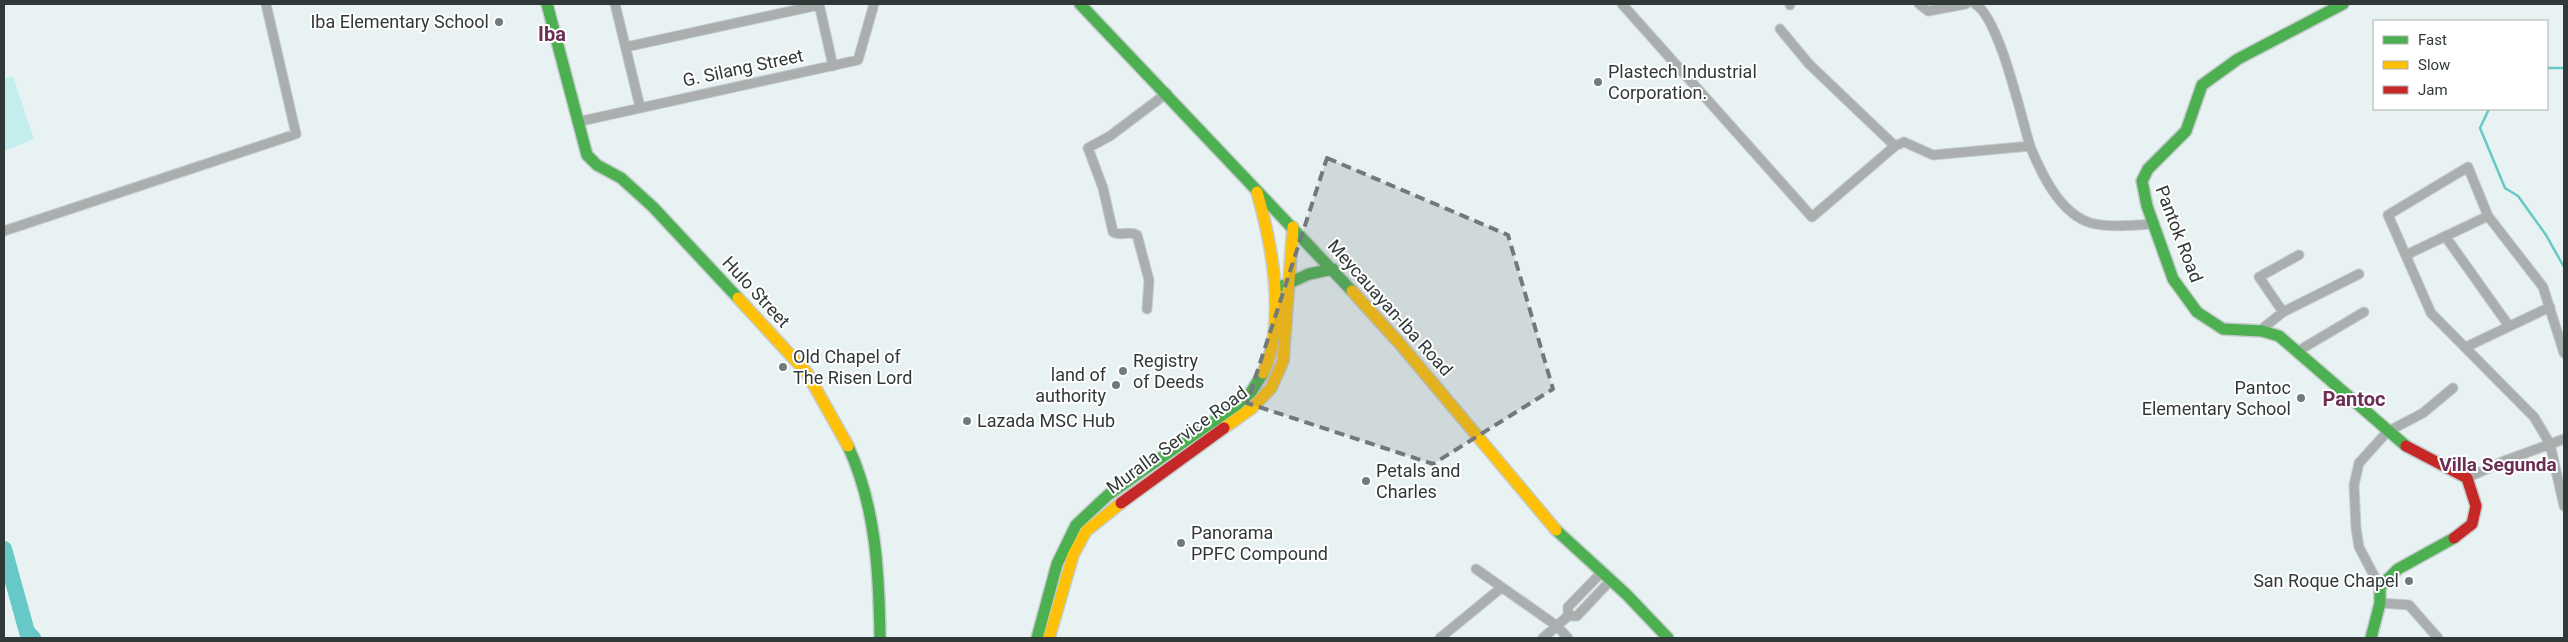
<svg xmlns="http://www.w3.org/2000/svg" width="2568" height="642" font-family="Roboto,sans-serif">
<rect width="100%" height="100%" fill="#e8f2f2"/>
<!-- green -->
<path fill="#c5efee" d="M 13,76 L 34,139 L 4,151 L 4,78 Z"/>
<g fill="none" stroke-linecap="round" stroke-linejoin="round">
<!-- stream -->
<path stroke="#66c8c7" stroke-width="2.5" d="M 2547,68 L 2564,68
M 2489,109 L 2480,128 L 2505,188 L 2518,196 L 2546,235 L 2564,267"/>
<!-- river -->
<path stroke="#66c8c7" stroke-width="16" d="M 4,549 L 27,632 L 33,638"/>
<defs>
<path id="street" d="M 615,4 L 640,107
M 819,4 L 833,66
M 1622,4 L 1812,217 L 1895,146 L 1904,142 L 1933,155 L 2030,146 C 2041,173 2060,214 2091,223 C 2110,228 2134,225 2153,224
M 1790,4 L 1790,5
M 1919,4 L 1928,11 L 1966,4
M 1975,4 C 1999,17 2021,116 2030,146
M 1780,29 L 1809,64 L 1895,146
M 626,47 L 819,5
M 577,122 L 858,60 L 874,4
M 4,231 L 296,134 L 266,4
M 2445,236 L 2509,326
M 2406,255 L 2488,216
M 1147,309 L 1149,280 L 1137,235 C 1129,230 1121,237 1113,232 L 1103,188 L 1088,148 L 1110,136 L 1167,93
M 2283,312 L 2259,277 L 2299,255
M 2262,329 L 2283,312 L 2359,274
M 2466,347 L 2550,307
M 2298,351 L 2364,312
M 2564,353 L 2543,287 L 2488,216 L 2468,167 L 2388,215 L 2431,313 L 2534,417 L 2550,444 L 2564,506
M 2467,478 L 2504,461 L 2564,439
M 1476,569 L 1557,626 L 1568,638
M 2380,587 L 2359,547 L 2356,528 L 2354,485 L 2359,463 L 2387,432 L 2423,413 L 2453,388
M 2380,603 L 2409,605 L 2438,638
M 1568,616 L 1577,616 L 1610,581
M 1440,638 L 1501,588
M 1543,638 L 1568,616 L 1568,607 L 1601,573"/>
<path id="fast" d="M 547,4 L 587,155 L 597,165 L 621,178 L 653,207 L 738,298
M 1080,4 L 1352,291
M 2343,4 L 2238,59 L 2202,85 L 2186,131 L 2148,169 L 2142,181 L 2147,206 L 2173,279 L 2197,312 L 2223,329 L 2262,331 L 2279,336 L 2406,446
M 1282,286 L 1309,274 L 1333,269
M 848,446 C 876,507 879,572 880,638
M 1556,530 L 1626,594 L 1668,638
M 1037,638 L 1057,564 L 1076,525 L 1108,495 L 1238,404 L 1251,392 L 1263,373
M 2371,638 L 2380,603 L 2380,587 L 2398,569 L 2454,538"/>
<path id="slow" d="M 1257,192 C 1272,244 1287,322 1263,373
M 1352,291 L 1401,345 L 1556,530
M 738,298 L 807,373 L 848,446
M 1224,428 L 1252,408 L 1271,388 L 1283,361 L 1293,227
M 1049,638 L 1073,555 L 1086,531 L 1121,503"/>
<path id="jam" d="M 2406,446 L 2467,478 L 2476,506 L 2472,524 L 2454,538
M 1121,503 L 1224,428"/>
</defs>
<!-- street casing -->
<use href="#street" stroke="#c4cccc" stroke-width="11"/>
<!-- fast casing -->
<use href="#fast" stroke="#c4cccc" stroke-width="14"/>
<!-- slow casing -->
<use href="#slow" stroke="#c4cccc" stroke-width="14"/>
<!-- jam casing -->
<use href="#jam" stroke="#c4cccc" stroke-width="14"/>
<!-- street -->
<use href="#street" stroke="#aaaeae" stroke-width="9"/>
<!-- fast -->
<use href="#fast" stroke="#4caf50" stroke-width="11"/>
<!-- slow -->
<use href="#slow" stroke="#ffc107" stroke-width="11"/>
<!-- jam -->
<use href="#jam" stroke="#c62828" stroke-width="11"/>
</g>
<!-- marked area -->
<path fill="#717a79" fill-opacity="0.2" stroke="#717a79" stroke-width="4" stroke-dasharray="10 6" stroke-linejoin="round" d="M 1327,158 L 1508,235 L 1553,389 L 1433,464 L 1247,403 Z"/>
<!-- markers -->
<g fill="#717a79" stroke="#fff" stroke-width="2">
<circle cx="499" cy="22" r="5"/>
<circle cx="1598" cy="82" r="5"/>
<circle cx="783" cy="367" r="5"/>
<circle cx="1123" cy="371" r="5"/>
<circle cx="1116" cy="385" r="5"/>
<circle cx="2301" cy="398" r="5"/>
<circle cx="967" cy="421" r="5"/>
<circle cx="1366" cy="481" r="5"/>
<circle cx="1181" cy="543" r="5"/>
<circle cx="2409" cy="581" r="5"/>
</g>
<g text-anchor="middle" stroke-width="4" stroke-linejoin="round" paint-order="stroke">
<!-- poi labels -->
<g font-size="18" fill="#313938" stroke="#fff" text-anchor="start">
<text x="489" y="28" text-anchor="end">Iba Elementary School</text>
<text x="1608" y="78">Plastech Industrial<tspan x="1608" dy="21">Corporation.</tspan></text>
<text x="793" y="363">Old Chapel of<tspan x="793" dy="21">The Risen Lord</tspan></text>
<text x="1133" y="367">Registry<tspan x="1133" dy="21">of Deeds</tspan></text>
<text x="1106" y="381" text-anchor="end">land of<tspan x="1106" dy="21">authority</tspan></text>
<text x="2291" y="394" text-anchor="end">Pantoc<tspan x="2291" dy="21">Elementary School</tspan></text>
<text x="977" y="427">Lazada MSC Hub</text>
<text x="1376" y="477">Petals and<tspan x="1376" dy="21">Charles</tspan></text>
<text x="1191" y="539">Panorama<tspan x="1191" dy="21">PPFC Compound</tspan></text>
<text x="2399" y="587" text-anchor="end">San Roque Chapel</text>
</g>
<!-- street labels -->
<g font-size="18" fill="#313938" stroke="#fff">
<text transform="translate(743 68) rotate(-12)" y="6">G. Silang Street</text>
<text transform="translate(2179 234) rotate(69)" y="6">Pantok Road</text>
<text transform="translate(756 292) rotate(47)" y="6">Hulo Street</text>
<text transform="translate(1390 308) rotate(48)" y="6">Meycauayan-Iba Road</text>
<text transform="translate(1177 440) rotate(-36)" y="6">Muralla Service Road</text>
</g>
<!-- neighbourhood labels -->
<g font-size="19" font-weight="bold" fill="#6a2e54" stroke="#fff">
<text x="2498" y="471">Villa Segunda</text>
</g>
<!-- quarter labels -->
<g font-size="20" font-weight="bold" fill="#6a2e54" stroke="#fff">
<text x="552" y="41">Iba</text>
<text x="2354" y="406">Pantoc</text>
</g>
</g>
<!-- border -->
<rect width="2568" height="642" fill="none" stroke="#313938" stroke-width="10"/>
<!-- legend -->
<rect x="2373" y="20" width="175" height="90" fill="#ffffff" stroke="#adb0af"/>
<rect x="2383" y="36" width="25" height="8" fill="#4caf50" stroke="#adb0af"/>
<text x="2418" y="45" font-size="15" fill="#313938">Fast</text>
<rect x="2383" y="61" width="25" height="8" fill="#ffc107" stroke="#adb0af"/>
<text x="2418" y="70" font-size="15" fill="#313938">Slow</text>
<rect x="2383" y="86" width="25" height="8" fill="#c62828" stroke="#adb0af"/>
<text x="2418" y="95" font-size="15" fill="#313938">Jam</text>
</svg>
